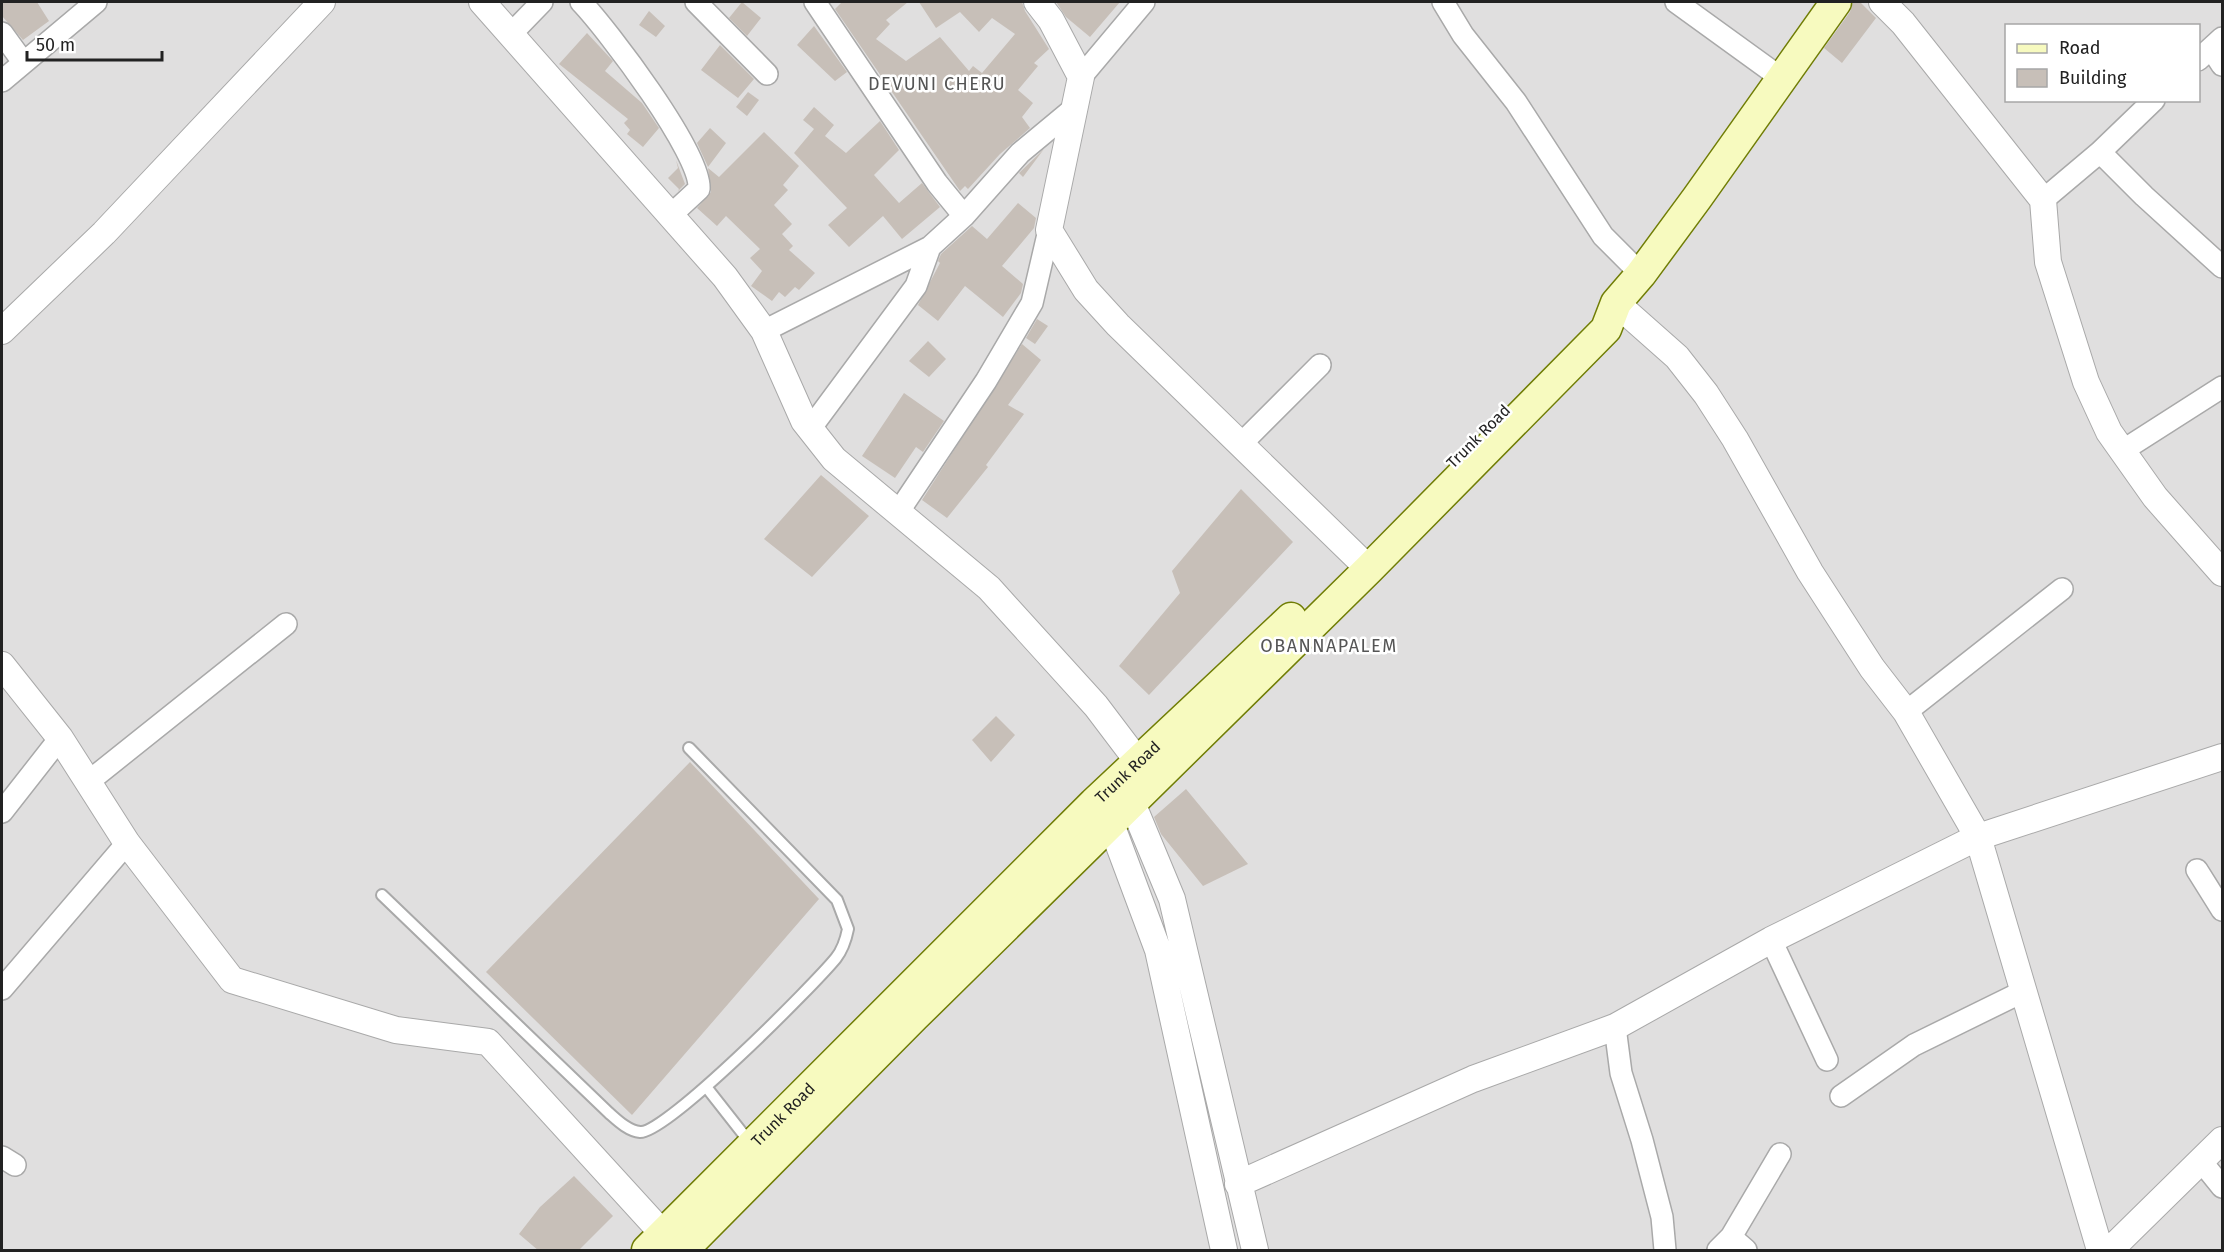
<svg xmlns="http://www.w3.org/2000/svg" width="2224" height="1252" font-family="'Fira Sans',sans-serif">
<rect width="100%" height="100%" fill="#f2efe9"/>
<!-- residential -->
<path fill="#e0dfdf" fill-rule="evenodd" d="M 2,2 L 2222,2 L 2222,1250 L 2,1250 ZM 2006,26 L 2198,26 L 2198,100 L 2006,100 Z"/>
<!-- building -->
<path fill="#c7bfb8" d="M 2,2 L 37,2 L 49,21 L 23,40 L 2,16 Z
M 742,2 L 761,18 L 747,36 L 729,18 Z
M 842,2 L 908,2 L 886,20 L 890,24 L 876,39 L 906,61 L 940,37 L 969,71 L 973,66 L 982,73 L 1015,34 L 992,18 L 979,32 L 960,12 L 936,28 L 919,2 L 1022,2 L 1025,11 L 1049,49 L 1034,63 L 1038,66 L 1018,90 L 1033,103 L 1022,117 L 1030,128 L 1000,154 L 968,189 L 965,186 L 960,191 L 835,9 Z
M 1056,2 L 1120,2 L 1090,37 L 1066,17 Z
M 1853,2 L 1860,2 L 1876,18 L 1842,63 L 1824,48 L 1850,12 Z
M 649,11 L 665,26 L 656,37 L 639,25 Z
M 814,26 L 847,72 L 835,81 L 797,45 Z
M 587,33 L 613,61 L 605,71 L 642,103 L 659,128 L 643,147 L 627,134 L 630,130 L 624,123 L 628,119 L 559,64 Z
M 720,45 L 754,79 L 738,98 L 701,70 Z
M 748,92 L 759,100 L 747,116 L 736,107 Z
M 814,107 L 834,125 L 825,136 L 846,153 L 880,121 L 899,150 L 874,175 L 899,203 L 922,183 L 940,207 L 902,239 L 883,216 L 849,247 L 828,225 L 847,208 L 794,153 L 814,129 L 803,120 Z
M 710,128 L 726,143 L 708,167 L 697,143 Z
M 764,132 L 799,166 L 783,185 L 788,190 L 774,205 L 792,224 L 782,234 L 793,246 L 789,250 L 815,273 L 799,290 L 795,287 L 785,297 L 779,292 L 772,301 L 751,286 L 762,271 L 750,258 L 760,249 L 726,216 L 717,226 L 697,208 L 711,192 L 708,168 L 719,177 Z
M 1044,149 L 1023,177 L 1019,173 Z
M 676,160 L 685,184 L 678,191 L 679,189 L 668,178 L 678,168 Z
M 1018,203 L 1036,218 L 1034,228 L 1002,266 L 1023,284 L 1021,293 L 1003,317 L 965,286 L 938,321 L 918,305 L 940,263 L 938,261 L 941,254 L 972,226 L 987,239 Z
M 1037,319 L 1048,326 L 1035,344 L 1026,338 Z
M 928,341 L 946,359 L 929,377 L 909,361 Z
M 1022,344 L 1041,360 L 1008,405 L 1024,414 L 986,465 L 988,467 L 947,518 L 922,500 Z
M 904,393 L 944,421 L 923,452 L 916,447 L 895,478 L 862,456 Z
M 821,475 L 869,516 L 812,577 L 764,539 Z
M 1241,489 L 1293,542 L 1149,695 L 1119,666 L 1180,593 L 1172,571 Z
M 996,716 L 1015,735 L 991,762 L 972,740 Z
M 690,762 L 819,899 L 632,1115 L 486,972 Z
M 1186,789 L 1248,864 L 1203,886 L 1161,834 L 1154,817 Z
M 574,1176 L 613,1216 L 578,1251 L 539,1251 L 519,1234 L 540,1207 Z"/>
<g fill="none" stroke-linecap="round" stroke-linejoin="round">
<defs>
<path id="service" d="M 382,895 L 609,1113 C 617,1120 628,1131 640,1132 C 665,1135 815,984 836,958 C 843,949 846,939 848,929 L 837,900 L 689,748
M 707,1088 L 751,1144"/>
<path id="minor" d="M 581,2 C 607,29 702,154 699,189 L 671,215
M 696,2 L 767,74
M 815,2 L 937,183 L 964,216
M 1443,2 L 1463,35 L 1516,102 L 1603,236 L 1641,274
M 1676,2 L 1781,78
M 2,33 L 23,62
M 511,34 L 542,2
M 2211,48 L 2222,65
M 2198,60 L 2222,38
M 1081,77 L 1144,2
M 2,81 L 96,2
M 2100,152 L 2144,196 L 2222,267
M 2043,200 L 2100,152 L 2154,100
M 764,331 L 930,247 L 964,216 L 1020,153 L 1073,109
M 810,429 L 916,286 L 930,247
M 1240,445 L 1320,365
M 2122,451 L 2222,387
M 899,511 L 986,381 L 1032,303 L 1049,230
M 1906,712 L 2062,589
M 88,782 L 286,624
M 2,812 L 60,738
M 2197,870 L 2222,910
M 1771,940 L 1827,1060
M 2,989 L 127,843
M 1615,1027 L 1621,1073 L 1642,1140 L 1662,1217 L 1665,1250
M 1841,1096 L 1914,1045 L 2024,991
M 2,1157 L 15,1165
M 2201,1161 L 2222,1187
M 1731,1237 L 1780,1154
M 1718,1250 L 1731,1237 L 1746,1250"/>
<path id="tertiary" d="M 482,2 L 725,277 L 764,331 L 804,421 L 834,459 L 989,588 L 1096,706 L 1149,776
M 1037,2 L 1051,20 L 1081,77 L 1049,230 L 1086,290 L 1118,325 L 1369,569
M 1882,2 L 1903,23 L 2043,200 L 2048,262 L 2086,382 L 2109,432 L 2155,497 L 2222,573
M 1616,303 L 1677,357 L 1706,394 L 1735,439 L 1810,572 L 1872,668 L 1906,712 L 1978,837 L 2100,1250
M 2,331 L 104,233 L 322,2
M 2,665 L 60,738 L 127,843 L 232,980 L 396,1030 L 488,1042 L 676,1248
M 1125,786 L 1172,899 L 1255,1250
M 1099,809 L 1111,824 L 1158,950 L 1224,1250
M 1238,1184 L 1473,1079 L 1615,1027 L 1771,940 L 1978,837 L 2222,757
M 2110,1250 L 2222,1140"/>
<g id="secondary">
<path id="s1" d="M 647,1250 L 1094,803 L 1291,618"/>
<path d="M 683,1250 L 914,1017 L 1369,569 L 1606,329 L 1616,303 L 1641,274 L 1697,198 L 1836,2"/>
</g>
</defs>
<!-- service casing -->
<use href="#service" stroke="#a9a9a9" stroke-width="14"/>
<!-- minor casing -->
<use href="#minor" stroke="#a9a9a9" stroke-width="24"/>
<!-- tertiary casing -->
<use href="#tertiary" stroke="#a9a9a9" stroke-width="28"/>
<!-- secondary casing -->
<use href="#secondary" stroke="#707d05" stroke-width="33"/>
<!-- service -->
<use href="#service" stroke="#fff" stroke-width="10"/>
<!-- minor -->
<use href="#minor" stroke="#fff" stroke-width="21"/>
<!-- tertiary -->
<use href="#tertiary" stroke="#fff" stroke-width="26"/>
<!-- secondary -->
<use href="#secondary" stroke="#f7fabf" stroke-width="30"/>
</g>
<g text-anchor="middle" stroke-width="5" stroke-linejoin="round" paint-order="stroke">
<!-- street labels -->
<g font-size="16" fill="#222" stroke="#fff">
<text transform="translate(1478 436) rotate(-45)" y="6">Trunk Road</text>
<text dy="6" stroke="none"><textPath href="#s1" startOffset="678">Trunk Road</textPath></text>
<text dy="6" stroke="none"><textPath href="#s1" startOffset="192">Trunk Road</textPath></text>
</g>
<!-- neighbourhood labels -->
<g font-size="18" letter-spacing="1.5" fill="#555" stroke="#fff">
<text x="937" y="90">DEVUNI CHERU</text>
<text x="1329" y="652">OBANNAPALEM</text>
</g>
</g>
<!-- border -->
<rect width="2224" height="1252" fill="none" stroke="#222222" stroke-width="6"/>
<!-- legend -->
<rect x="2005" y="24" width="195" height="78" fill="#ffffff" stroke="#a7a7a7" stroke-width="1.5"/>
<rect x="2017" y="44" width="30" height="9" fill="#f7fabf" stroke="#a7a7a7" stroke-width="1.5"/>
<text x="2059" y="54" font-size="18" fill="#222222">Road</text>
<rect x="2017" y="69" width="30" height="18" fill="#c7bfb8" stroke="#a7a7a7" stroke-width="1.5"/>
<text x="2059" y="84" font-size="18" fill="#222222">Building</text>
<!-- scale -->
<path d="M27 51v9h135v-9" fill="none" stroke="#222222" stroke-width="3"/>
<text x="36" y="51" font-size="18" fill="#222222" stroke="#ffffff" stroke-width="4.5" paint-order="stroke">50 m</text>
</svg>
